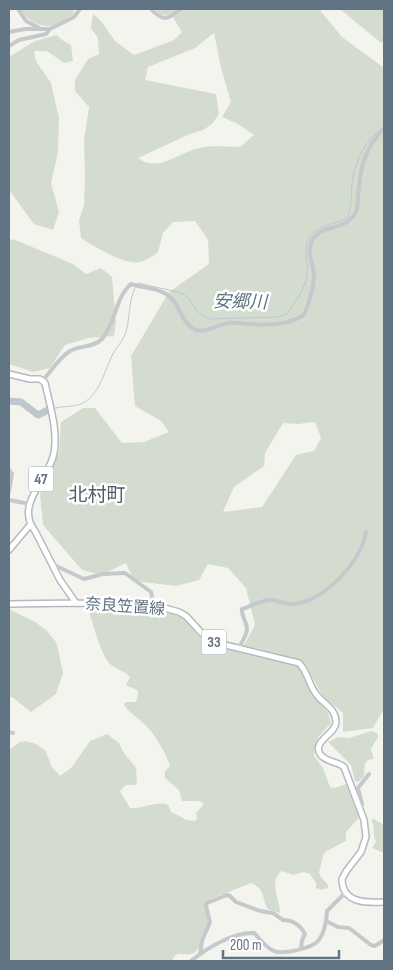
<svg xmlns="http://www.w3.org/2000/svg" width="393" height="970" font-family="'Sofia Sans Condensed','Noto Sans JP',sans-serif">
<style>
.green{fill:#d4dcd0;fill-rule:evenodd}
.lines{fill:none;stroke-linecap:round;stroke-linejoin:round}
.stream{stroke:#bcc8cd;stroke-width:1}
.river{stroke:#bcc8cd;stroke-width:7}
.major-casing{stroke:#b6babe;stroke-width:8}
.minor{stroke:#c6c9cc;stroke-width:4}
.major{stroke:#fff;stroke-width:5}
.labels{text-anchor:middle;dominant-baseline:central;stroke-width:5;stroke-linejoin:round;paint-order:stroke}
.shield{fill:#fff;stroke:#909ea8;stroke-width:1}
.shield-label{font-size:15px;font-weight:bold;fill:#607483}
.street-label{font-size:16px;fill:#607483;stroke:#fff}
.water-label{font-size:18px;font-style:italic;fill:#5b7781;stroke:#fff}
.quarter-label{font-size:19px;fill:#4f5d67;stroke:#fff}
</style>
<rect width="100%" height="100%" fill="#f4f4ef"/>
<!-- green -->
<path class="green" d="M20,9H73L74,13C56,32 34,30 20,9Z
M155,9H319L342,37L384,68V712H382L373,728L343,732V713L322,695L306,665L300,660L244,645L255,625L246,588L228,568L208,564L199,580L176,586L134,581L126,563L101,575L82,570L43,525L40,494L59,452L61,422L83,408H95L122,443L144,442L169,432L161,421L135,406L131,356L169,292L209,264L208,240L195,221L173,222L163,233L158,252C150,258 142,264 132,262C119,261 91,245 81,238L79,220L84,205L85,178L84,140L89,107L75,91V80L88,59L99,54L98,38L91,28L93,14L101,21L115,41L134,55L174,40L182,32L171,14C163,17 160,15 155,9ZM214,33L221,68L231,102L222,117L238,124L254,135L240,147C227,147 213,145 200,148C179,151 159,174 138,158L190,134L203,130L212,124L219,114L216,94L145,80L148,67L195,48ZM315,422L321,438L314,451L296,455L262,507L223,512L234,487L264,466L265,453L283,423L298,424Z
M340,9H384V43L380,42Z
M57,35L62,40L71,45L73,61L64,63L47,51H34L36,61L51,83L59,118L58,152L51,183L59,212L53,230L34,224L9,190V57L35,41Z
M13,239L73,264L86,274L101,268L112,277L116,322L114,336L89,338L65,345L50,368L33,372L9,364V241Z
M94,607L165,610L183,618L203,641L296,664C309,676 307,688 316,699C324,709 328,708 331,723L319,736L315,746L314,756L323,768L330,787L335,788L346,784L359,818L346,832V841L327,851L323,855L319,873L322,878L328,885V888L322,890L316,888V883L310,874L304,872L293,875L282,871C268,880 280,900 280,913L268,909C261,897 266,890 251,883L211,899L205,904C206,910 209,918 208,923C207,930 199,953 192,954C183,956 176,950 172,961H9V750L20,742L25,741L34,743L45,750L52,767L60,776L72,767L90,741L107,734L119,743L124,753L136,768L137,783L135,785H126L120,791L130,808C139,810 160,800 168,805C169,806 171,811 171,812L187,820L195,821L197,818L196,813L204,804L199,801H182L179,790L165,778V771L170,766C167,755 155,735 147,727C139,718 132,716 124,705L125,702H136C141,687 137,691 126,685L130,677C124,670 116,670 110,664C101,655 94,627 90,615V612Z
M9,609L35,622L46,630L56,642L58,649L63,673L56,694L31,712L12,697L9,698Z
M371,731L377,733L378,737L371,749L374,759L368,760L365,763L364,776L358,782L355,781L351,765L328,742L338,737L349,738Z
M374,819L384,825V853L372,848L376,842C372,834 376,828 371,820Z"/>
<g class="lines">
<!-- stream -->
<path class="stream" d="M55,408C65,406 77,407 85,402C102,391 105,367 114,352C119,344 125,338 127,328C130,314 129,295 138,283L182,293L189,299L197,311L208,319L278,317L287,314C294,304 305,289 307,276C309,261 300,243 314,232C323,225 337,223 347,218C352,207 351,196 352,184C354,163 366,138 384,127"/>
<!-- river -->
<path class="river" d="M9,401L21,402L38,415L48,410"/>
<defs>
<path id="major" d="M9,374L30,379H40L45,383C50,406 58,430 54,453C50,478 14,504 35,531L60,580L76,603
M9,550L30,525
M9,604L76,603L154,605L179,612L186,616L209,641L299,663C308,672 308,683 316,694C322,703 336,708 336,722C336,734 312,741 320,754C325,762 337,761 344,767L364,820L366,837L361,852L347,870L342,879C342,903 366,903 384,902"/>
</defs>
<!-- major casing -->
<use href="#major" class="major-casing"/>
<!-- minor -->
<path class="minor" d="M18,9L26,21L39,28
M151,9C163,22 168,20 180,9
M9,32L25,29H50
M9,46L19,40L46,34L50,29L74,17L80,9
M43,380C51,371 59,358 70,351C80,345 93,348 102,339C116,323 115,298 131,284C143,288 160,288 170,297C181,306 181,324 196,330C206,333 219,324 229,323C237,322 245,324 252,324C269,326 290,324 304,315C309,303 313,290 314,277C314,264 305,252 313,239C321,224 347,232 357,210C359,181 360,150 384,129
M9,470L12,474L9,492
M9,500L30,504
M52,564L84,579L103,574L125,573L151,592L154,605
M239,648C241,643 247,635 247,629C247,621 241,617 242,609C252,606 263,599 272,600C280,601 287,605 295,604C325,600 362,561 366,532
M9,732L13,733
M360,809L362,804L358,788L369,774
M326,921L338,927L349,928L371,945L375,946L384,940
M200,954L202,941L210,922L206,906L207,903L227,895L230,896L236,902L260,911L273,913L283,920C292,919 301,926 305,934L302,940L301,948
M191,961C207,948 233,932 254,933C260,939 266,948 274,951C282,955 312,948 318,941C324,934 327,920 327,911L345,893"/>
<!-- major -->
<use href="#major" class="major"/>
</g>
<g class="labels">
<!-- shield labels -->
<g class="shield">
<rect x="28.5" y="466.5" width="25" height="25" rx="4"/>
<rect x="201.5" y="629.5" width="25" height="25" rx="4"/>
</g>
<g class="shield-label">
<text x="41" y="479">47</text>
<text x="214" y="642">33</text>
</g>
<!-- street labels -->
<g class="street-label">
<text transform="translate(125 607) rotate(4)">奈良笠置線</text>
</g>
<!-- water labels -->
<g class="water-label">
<text transform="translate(240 302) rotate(1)">安郷川</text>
</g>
<!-- quarter labels -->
<g class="quarter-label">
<text x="97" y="495">北村町</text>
</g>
</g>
<!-- border -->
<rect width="393" height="970" fill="none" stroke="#607483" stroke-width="20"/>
<!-- scale -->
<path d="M223 950v8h116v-8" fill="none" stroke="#607483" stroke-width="2.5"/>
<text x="230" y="950" font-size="15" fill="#607483" stroke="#ffffff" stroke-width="4" paint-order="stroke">200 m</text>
</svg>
